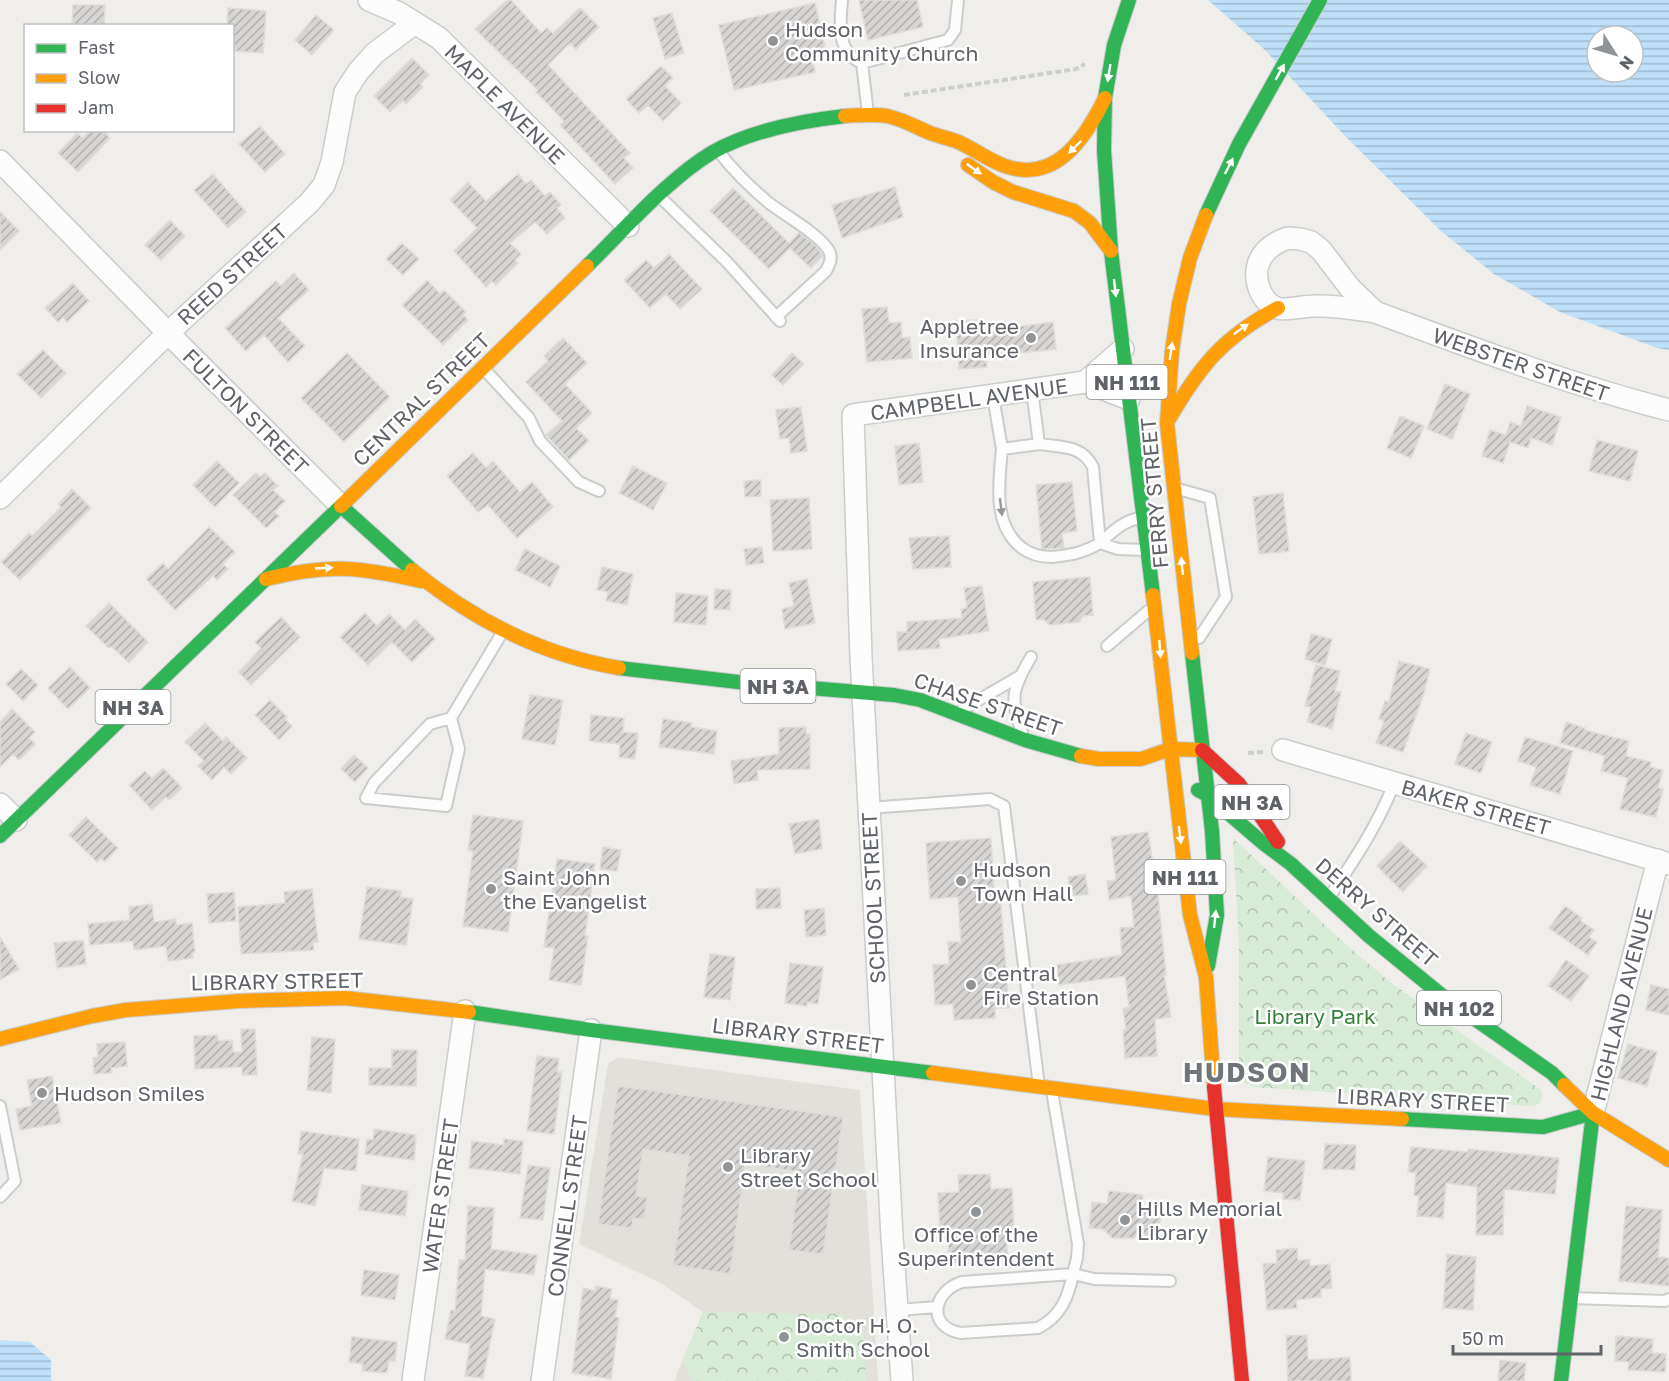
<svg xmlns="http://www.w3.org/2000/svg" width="1669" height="1381" font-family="'Golos Text',sans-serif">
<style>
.education{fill:#e2e0da}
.forest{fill:url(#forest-crowns)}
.water{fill:url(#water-rules);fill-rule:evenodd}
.building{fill:url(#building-hatch);stroke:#deddd9;stroke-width:1.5}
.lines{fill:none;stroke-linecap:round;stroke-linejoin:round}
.lane-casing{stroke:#cbcccc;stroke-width:14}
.street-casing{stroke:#cbcccc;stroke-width:24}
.fast-casing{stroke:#cacacb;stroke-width:16}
.slow-casing{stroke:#cacacb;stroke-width:16}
.jam-casing{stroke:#cacacb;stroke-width:16}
.path{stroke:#cacfcc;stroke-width:4;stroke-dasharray:6 3;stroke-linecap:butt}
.lane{stroke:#fdfcfc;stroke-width:10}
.street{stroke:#fdfcfc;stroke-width:21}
.fast{stroke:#30b455;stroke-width:14}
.slow{stroke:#ff9f0a;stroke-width:14}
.jam{stroke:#e5322d;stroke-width:14}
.oneway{fill:#fff}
.oneway2{fill:#96999c}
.poi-dot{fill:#919496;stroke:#fff;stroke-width:2}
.labels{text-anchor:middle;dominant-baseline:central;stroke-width:5;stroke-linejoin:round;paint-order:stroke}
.shield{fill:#fff;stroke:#8f9295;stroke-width:1.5}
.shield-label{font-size:20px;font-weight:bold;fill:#5f6368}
.poi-label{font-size:21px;fill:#5f6368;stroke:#fff;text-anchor:start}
.street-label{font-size:21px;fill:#5f6368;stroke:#fff}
.park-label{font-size:21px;fill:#348238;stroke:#fff}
.district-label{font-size:27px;font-weight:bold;letter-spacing:1.5px;fill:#70757a;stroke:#fff}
</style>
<defs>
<pattern id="forest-crowns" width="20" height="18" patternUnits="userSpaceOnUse" patternTransform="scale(1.5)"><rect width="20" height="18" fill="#d8ebd6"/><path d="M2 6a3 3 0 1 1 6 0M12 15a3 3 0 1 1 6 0" fill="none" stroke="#b2c2b1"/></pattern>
<pattern id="water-rules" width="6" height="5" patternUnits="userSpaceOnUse" patternTransform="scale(1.5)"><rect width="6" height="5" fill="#bfe0f9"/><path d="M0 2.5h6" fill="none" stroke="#9eb9cd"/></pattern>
<pattern id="building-hatch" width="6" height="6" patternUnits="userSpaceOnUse" patternTransform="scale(1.5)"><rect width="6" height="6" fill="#d6d5d3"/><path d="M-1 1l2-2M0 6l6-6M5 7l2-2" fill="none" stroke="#b1b0af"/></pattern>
</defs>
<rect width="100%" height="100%" fill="#efeeea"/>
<!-- education -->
<path class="education" d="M618,1057L860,1090L878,1381H674L703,1312L662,1284L579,1244L608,1064Z"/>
<!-- forest -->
<path class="forest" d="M1233,838L1341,940L1390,982L1541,1090C1544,1097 1542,1101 1537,1105L1528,1106L1254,1087L1243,1082L1239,1070V945Z
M703,1312L841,1314L864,1332L866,1381H692L683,1360Z"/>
<!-- water -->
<path class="water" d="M1208,0H1669V350L1657,348L1560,312L1494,274L1441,231L1345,136L1264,49ZM1597,36H1633V72H1597Z
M0,1340L30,1342L51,1360V1381H0Z"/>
<!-- building -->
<path class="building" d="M507,0H511L541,33L547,28L553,33L580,8L599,27L576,49L570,43L548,65L630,153L624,158L633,168L615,184L560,125L564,121L536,92L538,90L475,29Z
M859,0H917L923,27L868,40Z
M815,3L827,57L812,60L815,72L734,90L719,25Z
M73,5H105L104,26H72Z
M228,8L266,11L263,53L232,51V26H227Z
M672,13L684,53L665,59L653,18Z
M316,15L334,30L312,55L295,40Z
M412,58L429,75L420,84L423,87L406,104L403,100L390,112L374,96Z
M661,66L673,78L665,86L681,103L663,121L648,105L639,113L626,99Z
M260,126L285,154L265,172L239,144Z
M90,130H103L110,138L78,172L58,153L77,133L83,138Z
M213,174L246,212L228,228L194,190Z
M518,174L526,184L531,180L545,196L550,192L561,205L557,208L565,218L547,234L535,222L510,243L521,254L515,260L518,263L496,285L492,281L486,287L454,251L477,228L450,200L468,182L486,201Z
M895,187L903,217L842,238L832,205Z
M733,188L789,243L799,233L815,245L823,256L811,268L790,248L769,269L710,211Z
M0,212L19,231L0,250Z
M170,220L185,236L161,260L145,245Z
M402,243L419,259L403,275L386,259Z
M669,254L702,289L680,309L666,294L650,308L624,280L646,260L654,268Z
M294,273L309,290L278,318L305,346L288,362L264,335L246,351L225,328L276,281L281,286Z
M427,280L440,294L444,290L466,312L463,315L468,320L443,345L402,305Z
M73,283L89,301L67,322L63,317L58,322L45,308Z
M887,307L889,323L901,322L902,338L910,337L912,358L867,362L862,309Z
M977,320L978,332L1053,322L1056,349L986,357L987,367L959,369L956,321Z
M563,338L587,363L565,384L592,413L576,428L589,441L569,460L546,435L562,421L526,382L548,361L544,356Z
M43,350L66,373L41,398L17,374Z
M347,353L390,397L344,442L301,398Z
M792,353L804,364L783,385L772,375Z
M1445,384L1470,394L1452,439L1427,429Z
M1527,406L1561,417L1552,445L1531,438L1528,448L1510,442L1503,463L1482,456L1490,430L1506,435L1510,422L1521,426Z
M801,407L807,451L791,453L789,438L780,439L776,410Z
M1400,416L1424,426L1411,458L1387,448Z
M1597,440L1638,451L1630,481L1589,471Z
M919,443L923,482L899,485L895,446Z
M473,453L486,468L493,461L520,492L532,482L553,507L517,538L488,505L478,512L447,476Z
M217,461L239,483L215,507L193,485Z
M633,466L667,483L653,510L619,493Z
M256,473L260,477L265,473L278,486L273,490L285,501L274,512L279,516L266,528L233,495Z
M761,480V496L745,497L744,481Z
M1072,482L1077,531L1062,533L1064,548L1042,549L1036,485Z
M72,489L91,508L20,580L1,562L29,533L32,536L61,507L58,504Z
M1283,493L1289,551L1259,554L1253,497Z
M809,498L812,549L773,551L770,500Z
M209,527L235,552L223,564L228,569L217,580L213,576L175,610L146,579L163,563L168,569Z
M949,536L951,567L913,569L909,538Z
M762,547L764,563L746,565L744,549Z
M525,549L560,566L550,587L515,570Z
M602,567L633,574L627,605L606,601L608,592L597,590Z
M1090,577L1093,615L1083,616L1079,622L1050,625L1043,619L1036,620L1033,582Z
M807,579L815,623L785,629L782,609L794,606L789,583Z
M982,586L989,631L939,639L940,648L898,651L897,632H907V622L962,618L961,609L967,608L964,588Z
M715,589L731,590L730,610L714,609Z
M676,593L708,596L706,625L674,622Z
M109,603L148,642L129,663L111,646L109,648L86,626Z
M365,613L377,626L389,614L405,630L415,619L435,639L412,662L392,642L368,665L340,637Z
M281,617L300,637L251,685L239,672L261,648L255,642Z
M1311,634L1332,639L1325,665L1305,659Z
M1399,661L1430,669L1424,693L1403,752L1376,743L1384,721L1379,719L1385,701L1389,702Z
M1316,665L1340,671L1335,691L1341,692L1332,729L1307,722L1311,707L1305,706Z
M70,667L90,688L68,709L48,688Z
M21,669L38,685L23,701L6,684Z
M530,695L563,700L555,745L522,739Z
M270,700L287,717L285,719L292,726L279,740L255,715Z
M12,709L35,732L29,738L35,744L19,760L13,754L0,767V722Z
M591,715L624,718L623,732L638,733L635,759L619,757L620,744L589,741Z
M663,719L692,723L691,727L717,731L714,754L659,747Z
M1566,722L1585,728L1584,730L1629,741L1626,756L1651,762L1650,767L1663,770L1658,788L1663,789L1656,817L1620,809L1628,778L1601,771L1605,756L1560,743Z
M205,723L223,741L226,737L247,758L231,774L224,767L212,780L198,766L204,761L185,742Z
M806,727V734H810V769L757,770L758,780L734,784L731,761L779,754V728Z
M1466,733L1492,742L1481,773L1455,764Z
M1525,737L1573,751L1560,794L1530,785L1536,767L1518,761Z
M354,755L368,768L355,782L341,769Z
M163,768L182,788L169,800L166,797L152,810L129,785L145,771L152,778Z
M473,815L523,821L508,932L463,926L473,851L468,850Z
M86,817L118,848L105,862L101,858L97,862L69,835Z
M819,819L822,849L795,854L789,824Z
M1148,832L1158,896L1166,975H1164L1171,1017L1155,1019L1157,1056L1125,1058L1123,1030L1126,1029L1123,1009L1129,1007L1125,976L1059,985L1057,965L1122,955L1120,928L1134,927L1131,896L1109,900L1107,881L1116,880L1111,837Z
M991,838L994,892H1000L1009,1008H995V1018L954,1020L953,1004L935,1005L933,965L949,964L948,942H961L958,897L930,899L926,843Z
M1400,841L1427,866L1403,892L1377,866Z
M603,847L621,850L617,871L600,869Z
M557,859L595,864L585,936H588L581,985L549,980L554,948L544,947Z
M1085,874L1088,894L1071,896L1068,877Z
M367,887L401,891L400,897L413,899L406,945L359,939Z
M780,888L781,908L756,909V889Z
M312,889L318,942H313L314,950L241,954L238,907L285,903L284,892Z
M234,892L236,921L209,923L207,894Z
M152,904L154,922L176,919V925L192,923L195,952L192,953L193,958L168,961L166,946L134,950L133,941L90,945L88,924L130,920L129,907Z
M1565,906L1582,918L1581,921L1594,930L1589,937L1597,942L1588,955L1549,928Z
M824,908L826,935L806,937L804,910Z
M0,937L19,969L0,980Z
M83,940L86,964L57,968L54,943Z
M710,954L735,957L730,1000L704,997Z
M1566,960L1589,976L1571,1001L1548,986Z
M790,963L823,967L818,1004L807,1002V1006L785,1003Z
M1651,985L1669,989V1015L1646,1010Z
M241,1029H255L257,1075H242V1067L195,1069L194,1036L217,1035L218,1041L232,1040L233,1052H242Z
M312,1037L335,1039L331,1093L307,1090Z
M125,1042L127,1066L111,1068L112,1073L94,1074L93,1058L98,1057L97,1044Z
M1628,1044L1657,1052L1647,1086L1618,1078Z
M392,1050H417L416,1086L369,1085V1068H392Z
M537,1056L559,1059L557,1072H562L554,1134L527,1131Z
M52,1076L61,1123L20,1130L16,1109L32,1106L27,1080Z
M618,1086L843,1117L823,1254L789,1250L800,1172L745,1164L730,1274L673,1265L689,1156L643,1149L636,1196L647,1197L644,1219L633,1218L632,1228L598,1224Z
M374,1129L416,1135L414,1160L365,1154L367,1139L373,1140Z
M301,1131L359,1139L356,1171L324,1168L315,1206L292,1201L303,1154H298Z
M504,1139L523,1141L520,1174L469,1168L472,1141L504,1145Z
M1325,1144L1356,1145L1355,1170L1323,1169Z
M1411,1147L1468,1152V1149L1559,1158L1555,1194L1504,1189L1503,1235H1476L1477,1187L1446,1183L1443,1218L1417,1216L1419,1196L1414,1195L1416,1173L1408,1172Z
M1268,1157L1305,1161L1300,1200L1283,1199V1193L1264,1191Z
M528,1165L550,1168L543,1220L520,1218Z
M990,1174L991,1189L1012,1188L1014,1235H1006L1008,1261L949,1264L948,1239H943V1231L940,1232L938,1193L959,1192L958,1175Z
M362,1185L408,1191L405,1216L359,1210Z
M1109,1191L1143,1195L1141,1210L1161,1212L1158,1237L1137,1234L1134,1238H1112L1103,1229L1089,1228L1092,1202L1107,1204Z
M468,1206L494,1208L491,1249L537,1255L534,1275L485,1269L481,1316L495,1319L483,1378L465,1376L470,1344L445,1339L451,1310L455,1311L459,1260H465Z
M1626,1206L1662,1210L1658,1257L1669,1258V1286L1619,1281Z
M1297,1248L1298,1261L1310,1259V1266L1330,1264L1332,1288L1321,1289V1297L1296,1300L1297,1308L1267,1310L1263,1264L1277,1263L1276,1250Z
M1447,1254L1476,1257L1473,1310L1443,1308Z
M364,1270L399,1275L395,1300L361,1295Z
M596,1286L612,1289L610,1299L618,1300L615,1317L619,1318L611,1379L572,1373L583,1288L595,1291Z
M1307,1335L1308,1360L1350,1357L1351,1381H1288L1286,1336Z
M1616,1336L1653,1339L1652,1353L1666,1354L1665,1372L1628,1370L1629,1362L1615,1361Z
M352,1337L397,1342L395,1361H389L387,1373L362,1371L363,1364L349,1362Z
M1500,1360L1526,1363L1524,1381H1498Z"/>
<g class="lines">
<defs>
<path id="lane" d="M842,0C840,24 836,52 862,63L868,114
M862,63L948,40L955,30L958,0
M719,152C733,170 751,188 769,203C783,214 824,237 830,253C832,260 829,265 826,271L776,317
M660,197L727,262L780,321
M485,370L529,418L540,441L579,482L599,491
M1032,390L1039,444C1061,447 1082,445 1093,467L1100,543C1112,532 1125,519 1142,518
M993,396L1002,449L1039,444
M1002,449C999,482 992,525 1022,548C1031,555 1040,557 1052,557C1071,555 1083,553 1100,543L1118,549L1146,550
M1178,489L1210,498L1226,597L1199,638
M1107,646L1148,611
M963,709L1020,676
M451,718L459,749L446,806L366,798L374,783L430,724L451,718L502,633
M1022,732C1009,699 1013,687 1031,657
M869,808L990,799L1004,806L1039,1086
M1330,896C1355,859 1377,826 1394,784
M1052,1091L1078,1244L1077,1258L1073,1274L1094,1279L1170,1281
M0,1106L15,1181L0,1197
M1073,1274C1068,1298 1061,1316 1038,1328L961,1333C926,1327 933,1291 962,1282Z
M1571,1298L1665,1301L1669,1299
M898,1310L937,1307"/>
<path id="street" d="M369,0L399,13L439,38L628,226
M0,161L168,333L341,506
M1288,238L1300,239L1311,242L1321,250L1350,288L1375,312C1354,309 1335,305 1314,306C1303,306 1287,311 1277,308C1262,303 1255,283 1257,269C1260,252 1273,243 1288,238Z
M1375,312C1472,348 1569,384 1669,410
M1085,382L1123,349
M0,498L168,333L309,203L324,185L332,162L345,92L358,72L375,53L415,23
M1283,750L1669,864
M0,804L16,820
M1593,1113L1658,860
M413,1381L465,1011
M542,1381L591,1030
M902,1381L892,1237L861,657L853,415L1085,382L1129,399"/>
<path id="fast" d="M1129,0L1114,45L1105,98L1104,150L1111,251L1153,595
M1206,215L1239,144L1320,0
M587,266C624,230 669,178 713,152C752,130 800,121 845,116
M1192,653L1212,831L1217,915L1208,966
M619,668L738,682L894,695L920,700L1025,740L1081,756
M1198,790L1207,795L1263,843L1291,864L1369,936L1445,998L1552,1073L1564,1085
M0,836L341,506L412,570
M469,1012L591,1030L933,1073
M1402,1119L1543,1127L1593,1113L1561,1381"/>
<path id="slow" d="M845,116C859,115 873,114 887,116C902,119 916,127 930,133C938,136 947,138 956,141C973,148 988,160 1005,166C1056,184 1086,137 1105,98
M968,165L993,182L1013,192L1074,211L1090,223L1111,251
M1169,419C1200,366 1223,337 1278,308
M341,506L587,266
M412,570C472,619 542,655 619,668
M266,579C329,563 359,567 421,581
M1153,595L1190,915L1206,977L1214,1087
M1192,653L1167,423L1172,351L1179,304L1190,258L1206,215
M1081,756L1099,759H1141L1170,749L1202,750
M0,1039L92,1016L126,1010L239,1001L345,998L469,1012
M933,1073L1215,1109L1402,1119
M1564,1085L1593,1113L1669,1160"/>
<path id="jam" d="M1202,750L1239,784L1278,842
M1214,1087L1242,1381"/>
</defs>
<!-- lane casing -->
<use href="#lane" class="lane-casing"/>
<!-- street casing -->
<use href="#street" class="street-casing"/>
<!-- fast casing -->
<use href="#fast" class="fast-casing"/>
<!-- slow casing -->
<use href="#slow" class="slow-casing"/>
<!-- jam casing -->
<use href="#jam" class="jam-casing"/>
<!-- path -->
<path class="path" d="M904,95L1076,69L1085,64
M1248,753L1265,752"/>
<!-- lane -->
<use href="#lane" class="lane"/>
<!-- street -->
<use href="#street" class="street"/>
<!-- fast -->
<use href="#fast" class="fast"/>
<!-- slow -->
<use href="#slow" class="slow"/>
<!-- jam -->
<use href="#jam" class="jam"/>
</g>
<!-- one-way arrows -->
<defs><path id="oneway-solid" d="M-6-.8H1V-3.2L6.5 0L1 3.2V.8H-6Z" transform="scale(1.5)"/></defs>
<g class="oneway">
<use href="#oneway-solid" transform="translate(1280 72) rotate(-61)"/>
<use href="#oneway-solid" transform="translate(1109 73) rotate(99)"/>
<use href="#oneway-solid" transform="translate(1075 147) rotate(136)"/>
<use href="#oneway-solid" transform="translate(1229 166) rotate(-63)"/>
<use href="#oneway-solid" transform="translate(974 169) rotate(35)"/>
<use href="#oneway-solid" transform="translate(1115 288) rotate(83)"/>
<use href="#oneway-solid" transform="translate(1241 329) rotate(-35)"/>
<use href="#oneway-solid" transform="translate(1171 351) rotate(-81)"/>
<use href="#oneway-solid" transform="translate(1182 566) rotate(-96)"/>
<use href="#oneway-solid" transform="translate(324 568) rotate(-3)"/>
<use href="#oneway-solid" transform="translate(1160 649) rotate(85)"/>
<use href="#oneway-solid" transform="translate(1180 835) rotate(83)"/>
<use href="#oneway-solid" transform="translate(1215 919) rotate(-84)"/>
</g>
<use class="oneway2" href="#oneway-solid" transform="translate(1001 507) rotate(83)"/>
<!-- markers -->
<g class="poi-dot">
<circle cx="773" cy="41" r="6"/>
<circle cx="1031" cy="338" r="6"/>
<circle cx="961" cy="881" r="6"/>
<circle cx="491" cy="889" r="6"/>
<circle cx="971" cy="985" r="6"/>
<circle cx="42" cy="1093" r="6"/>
<circle cx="728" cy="1167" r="6"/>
<circle cx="976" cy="1212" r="6"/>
<circle cx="1125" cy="1220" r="6"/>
<circle cx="784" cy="1337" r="6"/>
</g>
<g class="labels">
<!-- shield labels -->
<g class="shield">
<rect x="1086.5" y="365" width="81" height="34" rx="4.5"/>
<rect x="740.5" y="669" width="75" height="34" rx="4.5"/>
<rect x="95.5" y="690" width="75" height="34" rx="4.5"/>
<rect x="1214.5" y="785" width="75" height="34" rx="4.5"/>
<rect x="1144.5" y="860" width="81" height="34" rx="4.5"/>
<rect x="1417" y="991" width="84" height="34" rx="4.5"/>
</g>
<g class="shield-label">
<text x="1127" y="382">NH 111</text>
<text x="778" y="686">NH 3A</text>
<text x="133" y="707">NH 3A</text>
<text x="1252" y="802">NH 3A</text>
<text x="1185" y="877">NH 111</text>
<text x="1459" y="1008">NH 102</text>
</g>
<!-- poi labels -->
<g class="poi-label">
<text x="785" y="29">Hudson<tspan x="785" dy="24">Community Church</tspan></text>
<text x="1019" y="326" text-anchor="end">Appletree<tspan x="1019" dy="24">Insurance</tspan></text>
<text x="973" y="869">Hudson<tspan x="973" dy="24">Town Hall</tspan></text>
<text x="503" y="877">Saint John<tspan x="503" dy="24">the Evangelist</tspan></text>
<text x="983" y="973">Central<tspan x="983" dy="24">Fire Station</tspan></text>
<text x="54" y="1093">Hudson Smiles</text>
<text x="740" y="1155">Library<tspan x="740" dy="24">Street School</tspan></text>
<text x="1137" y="1208">Hills Memorial<tspan x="1137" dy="24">Library</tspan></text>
<text x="976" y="1234" text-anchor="middle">Office of the<tspan x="976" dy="24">Superintendent</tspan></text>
<text x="796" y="1325">Doctor H. O.<tspan x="796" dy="24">Smith School</tspan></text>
</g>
<!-- street labels -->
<g class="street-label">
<text transform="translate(505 104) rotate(45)">MAPLE AVENUE</text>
<text transform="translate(232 274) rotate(-42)">REED STREET</text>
<text transform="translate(1521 364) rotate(19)">WEBSTER STREET</text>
<text transform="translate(421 399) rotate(-44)">CENTRAL STREET</text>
<text transform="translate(969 399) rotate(-8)">CAMPBELL AVENUE</text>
<text transform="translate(246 411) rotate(45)">FULTON STREET</text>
<text transform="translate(1154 493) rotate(-95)">FERRY STREET</text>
<text transform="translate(988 704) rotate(19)">CHASE STREET</text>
<text transform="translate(1476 807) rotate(16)">BAKER STREET</text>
<text transform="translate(873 898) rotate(-93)">SCHOOL STREET</text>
<text transform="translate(1377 912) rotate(41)">DERRY STREET</text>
<text transform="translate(277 981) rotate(-1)">LIBRARY STREET</text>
<text transform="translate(1621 1004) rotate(-76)">HIGHLAND AVENUE</text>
<text transform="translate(798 1035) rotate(7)">LIBRARY STREET</text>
<text transform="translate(1423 1100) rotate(3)">LIBRARY STREET</text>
<text transform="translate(440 1196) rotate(-82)">WATER STREET</text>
<text transform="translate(567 1206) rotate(-82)">CONNELL STREET</text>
</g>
<!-- park labels -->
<g class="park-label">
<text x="1315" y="1016">Library Park</text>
</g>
<!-- district labels -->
<g class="district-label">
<text x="1247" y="1072">HUDSON</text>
</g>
</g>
<!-- legend -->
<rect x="24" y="24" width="210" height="108" fill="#ffffff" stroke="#bfc1c3" stroke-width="1.5"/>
<rect x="36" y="44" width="30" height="9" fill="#30b455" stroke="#bfc1c3" stroke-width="1.5"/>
<text x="78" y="54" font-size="18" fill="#5f6368">Fast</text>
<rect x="36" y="74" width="30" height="9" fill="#ff9f0a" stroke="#bfc1c3" stroke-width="1.5"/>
<text x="78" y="84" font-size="18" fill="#5f6368">Slow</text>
<rect x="36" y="104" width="30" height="9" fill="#e5322d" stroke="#bfc1c3" stroke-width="1.5"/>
<text x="78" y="114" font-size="18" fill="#5f6368">Jam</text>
<!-- north arrow -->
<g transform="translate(1615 54) rotate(127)"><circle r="28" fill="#ffffff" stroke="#bfc1c3" stroke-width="1.5"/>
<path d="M0-4.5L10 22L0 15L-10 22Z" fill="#919496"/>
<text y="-9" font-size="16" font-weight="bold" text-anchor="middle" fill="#5f6368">N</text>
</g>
<!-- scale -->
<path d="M1453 1345v9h148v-9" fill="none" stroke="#5f6368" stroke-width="3"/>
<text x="1462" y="1345" font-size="18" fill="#5f6368" stroke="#ffffff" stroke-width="4.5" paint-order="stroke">50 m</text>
</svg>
